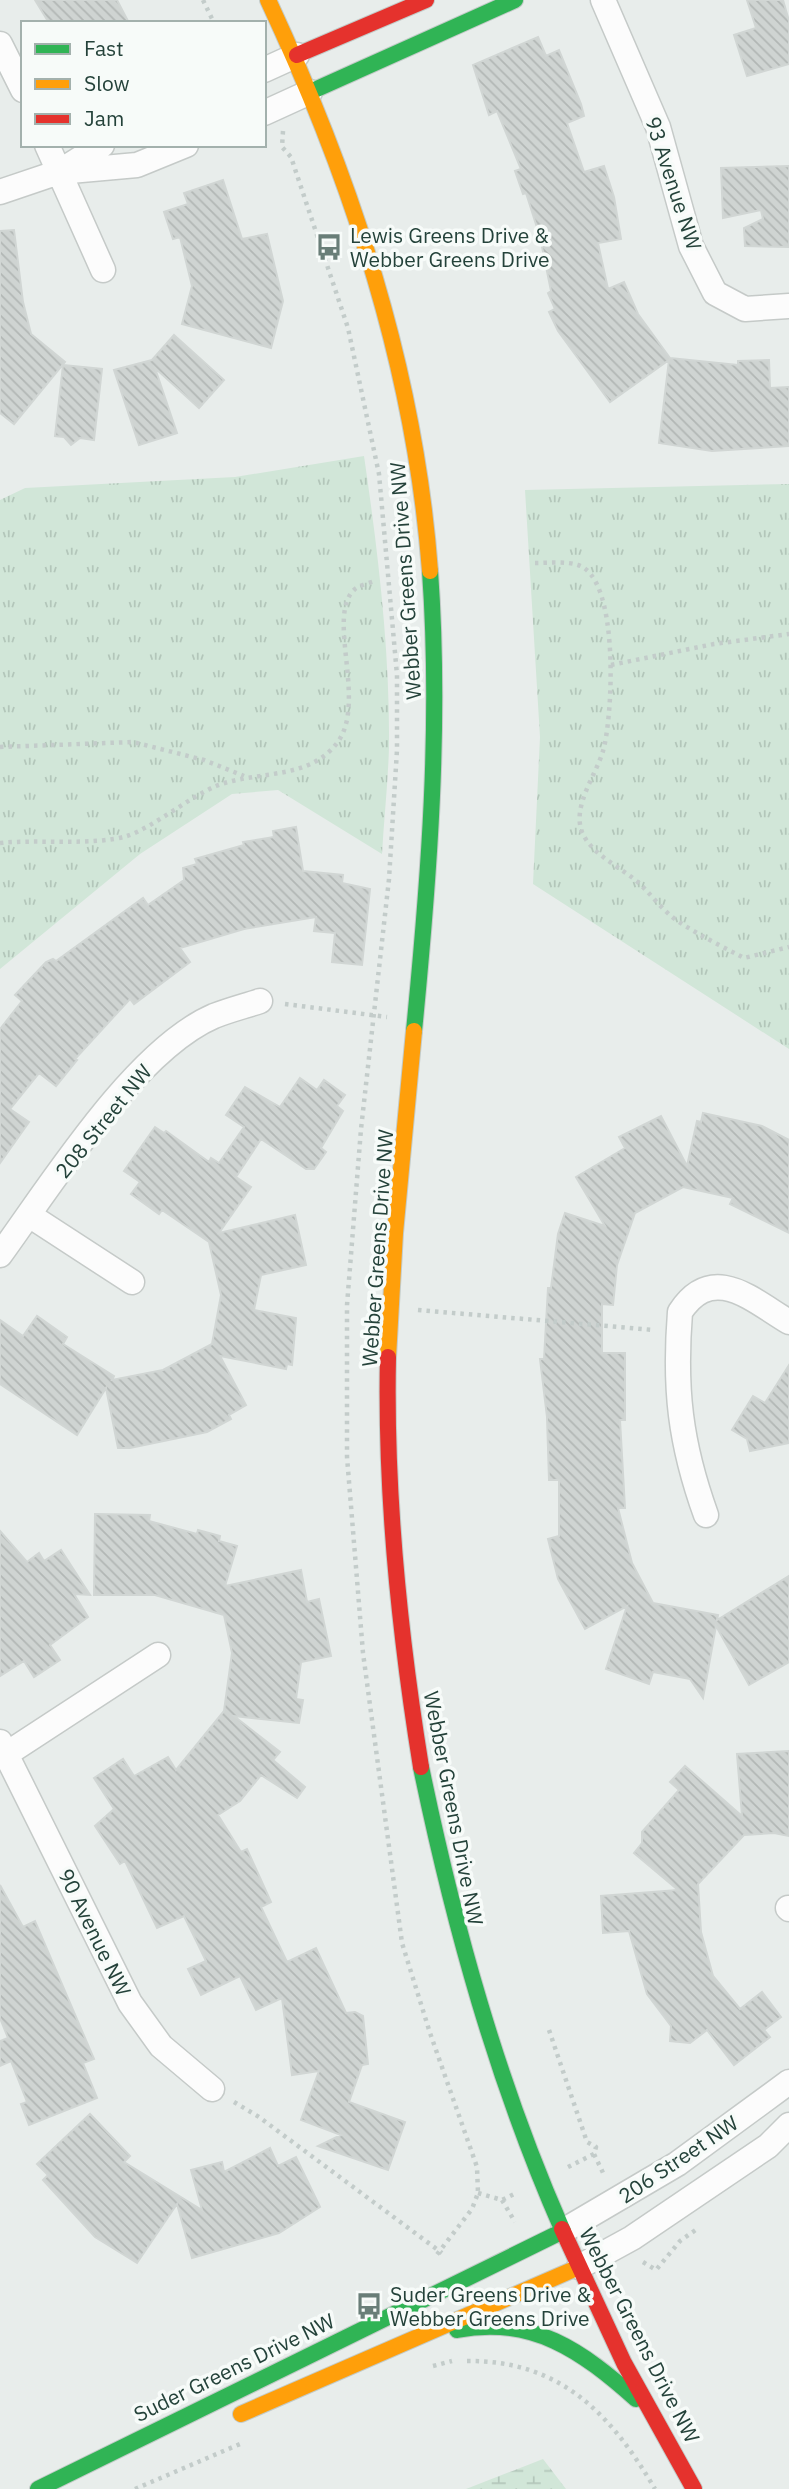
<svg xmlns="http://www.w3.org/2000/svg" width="789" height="2489" font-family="'IBM Plex Sans',sans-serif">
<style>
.grass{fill:url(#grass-tufts)}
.wetland{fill:url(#wetland-marsh)}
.building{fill:url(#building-back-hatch);stroke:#d1d6d4;stroke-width:2}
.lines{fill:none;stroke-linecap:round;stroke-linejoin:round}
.street-casing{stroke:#c5cac8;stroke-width:27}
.fast-casing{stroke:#c3cbc8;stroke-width:18}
.slow-casing{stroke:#c3cbc8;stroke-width:18}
.jam-casing{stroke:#c3cbc8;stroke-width:18}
.path{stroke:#c3ccca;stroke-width:4.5;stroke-dasharray:3.5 5;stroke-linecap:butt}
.street{stroke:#fcfcfc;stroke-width:24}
.fast{stroke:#30b455;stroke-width:16}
.slow{stroke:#ff9f0a;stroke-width:16}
.jam{stroke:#e5322d;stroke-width:16}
.labels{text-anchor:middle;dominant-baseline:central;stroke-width:7;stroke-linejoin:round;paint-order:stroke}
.street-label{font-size:21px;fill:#24423a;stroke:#f7fbf9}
.poi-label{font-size:21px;fill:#24423a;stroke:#f7fbf9;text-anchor:start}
</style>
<defs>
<pattern id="grass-tufts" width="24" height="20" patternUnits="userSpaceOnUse" patternTransform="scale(1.75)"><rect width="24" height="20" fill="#d1e6d8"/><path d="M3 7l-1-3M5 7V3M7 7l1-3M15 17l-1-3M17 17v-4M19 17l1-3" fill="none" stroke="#b3c6ba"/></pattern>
<pattern id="wetland-marsh" width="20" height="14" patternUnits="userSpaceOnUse" patternTransform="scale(1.75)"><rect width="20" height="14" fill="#d1e6d8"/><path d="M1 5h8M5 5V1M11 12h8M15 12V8" fill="none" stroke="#b3c6ba"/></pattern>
<pattern id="building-back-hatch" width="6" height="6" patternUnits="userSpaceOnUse" patternTransform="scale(1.75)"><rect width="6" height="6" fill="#cfd4d2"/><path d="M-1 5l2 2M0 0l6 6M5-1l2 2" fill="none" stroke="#b2b7b5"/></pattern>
</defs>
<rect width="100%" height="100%" fill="#e8edeb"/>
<!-- grass -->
<path class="grass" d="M364,456C378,552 390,650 389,747C388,783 384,819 382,854L278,790L232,794L140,854L0,969V500L25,488L235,477Z
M789,484V1049L533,884L540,737L525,490Z"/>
<!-- wetland -->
<path class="wetland" d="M543,2459L566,2489H466Z"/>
<!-- building -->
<path class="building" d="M35,0H117L129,23H49Z
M747,0H783L789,21V64L747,76L734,35L756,28Z
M538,37L546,56L559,50L581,104L584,116L567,123L584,172L604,166L614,197L621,239L598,243L608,289L624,282L638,314L670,358L738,365V361L769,360L770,388L789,387V446L712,451L659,443L669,360L610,402L558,331L549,312L555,309L548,293L551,291L540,237L526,193L523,194L515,171L521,169L497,111L489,115L473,65Z
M789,166V247L745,246L744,228L763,219L761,210L723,218L721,168Z
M223,180L242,239L267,234L283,301L271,348L182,324L192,286L180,237L173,239L164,212L188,204L184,193Z
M14,230L23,302L31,334L65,362L14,424L0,413V231Z
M174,335L224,380L199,408L155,368L177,433L139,445L114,370L152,360Z
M63,365L102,369L94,440L80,438L71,445L64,437L55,436Z
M296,827L303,871L343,875L342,883L370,889L362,965L332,962L335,933L314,931L316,917L244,929L180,948L190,962L134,1004L130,999L75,1059L77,1060L56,1086L39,1073L10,1109L29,1122L0,1163V1029L22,1001L15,995L46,962L53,959L56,961L143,898L148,905L184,880L183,868L197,864L195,859L244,845L243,842L274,837L273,831Z
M300,1078L317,1090L324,1080L345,1095L337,1106L343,1111L321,1148L326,1152L314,1169H306L261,1139L236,1177L251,1187L219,1233L295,1215L306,1265L261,1275L254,1310L296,1318L292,1365L287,1364L286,1369L220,1356L246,1405L229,1415L231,1419L207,1432L130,1448H118L106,1388L77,1435L0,1384V1320L23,1336L37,1316L67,1337L63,1344L114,1376L112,1380L163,1370L212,1344L221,1295L209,1242L162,1210L159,1214L131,1194L140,1182L124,1171L155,1127L164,1133L166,1131L209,1162L211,1158L219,1163L244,1127L226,1115L245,1087L280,1107Z
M703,1113L762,1126L789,1140V1233L730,1204L733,1198L683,1187L635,1213L617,1265L613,1305L602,1304V1353H625V1420H620L625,1508H618L632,1563L653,1603L718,1615L717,1620L789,1576V1662L749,1685L716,1626L703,1698L690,1679L653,1672L649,1684L606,1669L627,1606L585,1629L558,1579L548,1539L559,1536V1480H549L547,1417L540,1359H544L548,1288H551L558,1234L565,1213L605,1226L576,1177L625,1148L619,1137L661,1116L687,1166L697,1121L701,1122Z
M789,1365V1443L750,1451L747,1439L732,1430L753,1396L765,1403Z
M95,1514L150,1515L149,1521L197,1534L198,1530L220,1536L219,1541L237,1546L225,1586L301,1570L307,1602L319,1599L331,1656L301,1662L296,1699L303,1700L299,1723L234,1716L280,1752L273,1760L305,1787L297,1798L261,1775L240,1801L218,1815L241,1852L247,1849L271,1902L261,1907L287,1962L316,1948L346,2013L355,2012L363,2016L368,2064L362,2065L349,2102L405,2122L388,2170L318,2146L341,2135L301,2120L319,2071L292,2075L282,1998L256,2010L240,1976L201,1995L188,1969L206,1961L184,1916L157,1928L125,1861L120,1864L95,1826L114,1809L94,1778L123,1759L134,1776L168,1757L176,1770L224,1711L232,1653L224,1615L155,1595H94Z
M0,1531L27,1562L39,1553L44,1561L61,1550L90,1595L74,1594L88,1617L50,1645L60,1660L34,1677L24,1661L0,1676Z
M789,1751V1836L774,1833L744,1835L698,1884L701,1932L713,1976L740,2009L762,1992L781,2017L764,2030L770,2037L734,2065L707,2030L690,2043L670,2041L671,2026L647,1994L629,1931L603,1933L601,1896L678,1890L634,1853L642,1843V1832L679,1790L670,1782L685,1766L742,1816L737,1754Z
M0,1885L23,1927L35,1921L94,2059L83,2063L97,2098L29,2125L21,2104L27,2102L11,2061L0,2066V2041L8,2038L0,2018Z
M90,2114L130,2156L124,2162L202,2210L191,2170L222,2162L224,2172L270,2148L278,2166L296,2157L320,2207L279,2233L192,2258L177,2204L137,2263L95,2237L43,2180L48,2175L37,2164Z"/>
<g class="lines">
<defs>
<path id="street" d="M603,0L658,127L691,246L715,293L745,309L789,306
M0,44L23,90
M264,70L297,55
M264,113L310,92
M47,145L103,270
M59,172L137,165L186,145
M0,192L59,172L102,145
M29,1215L132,1282
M0,1255C51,1185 135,1050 214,1016C229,1010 245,1006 260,1001
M706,1515C680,1443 674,1388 680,1312C713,1262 752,1300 789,1322
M0,1742L130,2003L161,2046L212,2089
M8,1753L158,1655
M788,1908L789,1909
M563,2231L677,2164L789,2082
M579,2267L632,2238L768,2146L789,2125"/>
<path id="fast" d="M310,92L515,0
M414,1031C429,878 441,725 430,571
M421,1767C454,1926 497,2081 562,2229
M457,2330C532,2315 582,2351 636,2399
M38,2489L563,2231"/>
<path id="slow" d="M268,0C352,180 415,371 430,571
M388,1357L395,1233L414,1031
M241,2414L579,2267"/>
<path id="jam" d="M297,55L426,0
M388,1357C385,1495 399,1631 421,1767
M562,2229L624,2363L694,2489"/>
</defs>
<!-- street casing -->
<use href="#street" class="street-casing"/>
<!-- fast casing -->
<use href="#fast" class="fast-casing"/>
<!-- slow casing -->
<use href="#slow" class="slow-casing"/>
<!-- jam casing -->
<use href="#jam" class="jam-casing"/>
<!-- path -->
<path class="path" d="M203,0L214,23
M283,131L282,147L291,157L348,328L379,474L397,675V750L389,879L361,1129L347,1305V1457L363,1653L402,1943L430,2033L477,2167L478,2193L472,2209L435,2257
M535,563C548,563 566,561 578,565C620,578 613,717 603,751C596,775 572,806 582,832C592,856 622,867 641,885C653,897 664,912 679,922C699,935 723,947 744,958L789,947
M611,665L714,644L789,634
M0,747L133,742L204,760L244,776
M0,843C38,839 93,846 127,836C152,828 188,798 216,786C256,770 308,781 337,743C368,703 325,615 355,589C360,585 369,583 375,581
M285,1004L387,1017
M418,1310L654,1330
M549,2030L587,2142L596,2147L594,2154L605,2177
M234,2102L259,2117L442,2253
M568,2167L594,2154
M478,2193L502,2200L516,2193
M502,2200L515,2222
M643,2262L656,2270L680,2241L697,2229
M467,2361C560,2360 611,2414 655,2489
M433,2366L452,2361
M135,2489L240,2444"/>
<!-- street -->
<use href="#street" class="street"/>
<!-- fast -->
<use href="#fast" class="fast"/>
<!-- slow -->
<use href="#slow" class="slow"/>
<!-- jam -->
<use href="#jam" class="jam"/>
</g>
<!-- icons -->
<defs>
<symbol id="bus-bare" viewBox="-9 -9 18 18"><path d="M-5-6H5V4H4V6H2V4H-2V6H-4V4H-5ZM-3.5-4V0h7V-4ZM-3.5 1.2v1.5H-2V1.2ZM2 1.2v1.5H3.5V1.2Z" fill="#697e78" stroke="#f7fbf9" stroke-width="2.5" paint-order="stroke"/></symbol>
</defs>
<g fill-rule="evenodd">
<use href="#bus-bare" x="310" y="228" width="38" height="38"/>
<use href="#bus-bare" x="350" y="2287" width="38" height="38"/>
</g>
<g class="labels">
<!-- street labels -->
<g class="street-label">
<text transform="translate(674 183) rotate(72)">93 Avenue NW</text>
<text transform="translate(405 581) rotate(-94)">Webber Greens Drive NW</text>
<text transform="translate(103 1121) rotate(-51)">208 Street NW</text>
<text transform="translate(377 1248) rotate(-86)">Webber Greens Drive NW</text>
<text transform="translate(454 1808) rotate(79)">Webber Greens Drive NW</text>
<text transform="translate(95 1932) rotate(64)">90 Avenue NW</text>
<text transform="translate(678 2159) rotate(-34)">206 Street NW</text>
<text transform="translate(640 2335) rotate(63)">Webber Greens Drive NW</text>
<text transform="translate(234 2367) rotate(-26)">Suder Greens Drive NW</text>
</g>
<!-- poi labels -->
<g class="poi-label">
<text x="350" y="235">Lewis Greens Drive &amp;<tspan x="350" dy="24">Webber Greens Drive</tspan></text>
<text x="390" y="2294">Suder Greens Drive &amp;<tspan x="390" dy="24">Webber Greens Drive</tspan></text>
</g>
</g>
<!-- legend -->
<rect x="21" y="21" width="245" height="126" fill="#f7fbf9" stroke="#a3b1ad" stroke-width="2"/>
<rect x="35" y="44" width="35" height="10" fill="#30b455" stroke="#a3b1ad" stroke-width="2"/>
<text x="84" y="56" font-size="21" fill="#24423a">Fast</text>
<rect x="35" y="79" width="35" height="10" fill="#ff9f0a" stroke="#a3b1ad" stroke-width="2"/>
<text x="84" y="91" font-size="21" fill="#24423a">Slow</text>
<rect x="35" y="114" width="35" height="10" fill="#e5322d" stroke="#a3b1ad" stroke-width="2"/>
<text x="84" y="126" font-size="21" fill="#24423a">Jam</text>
</svg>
